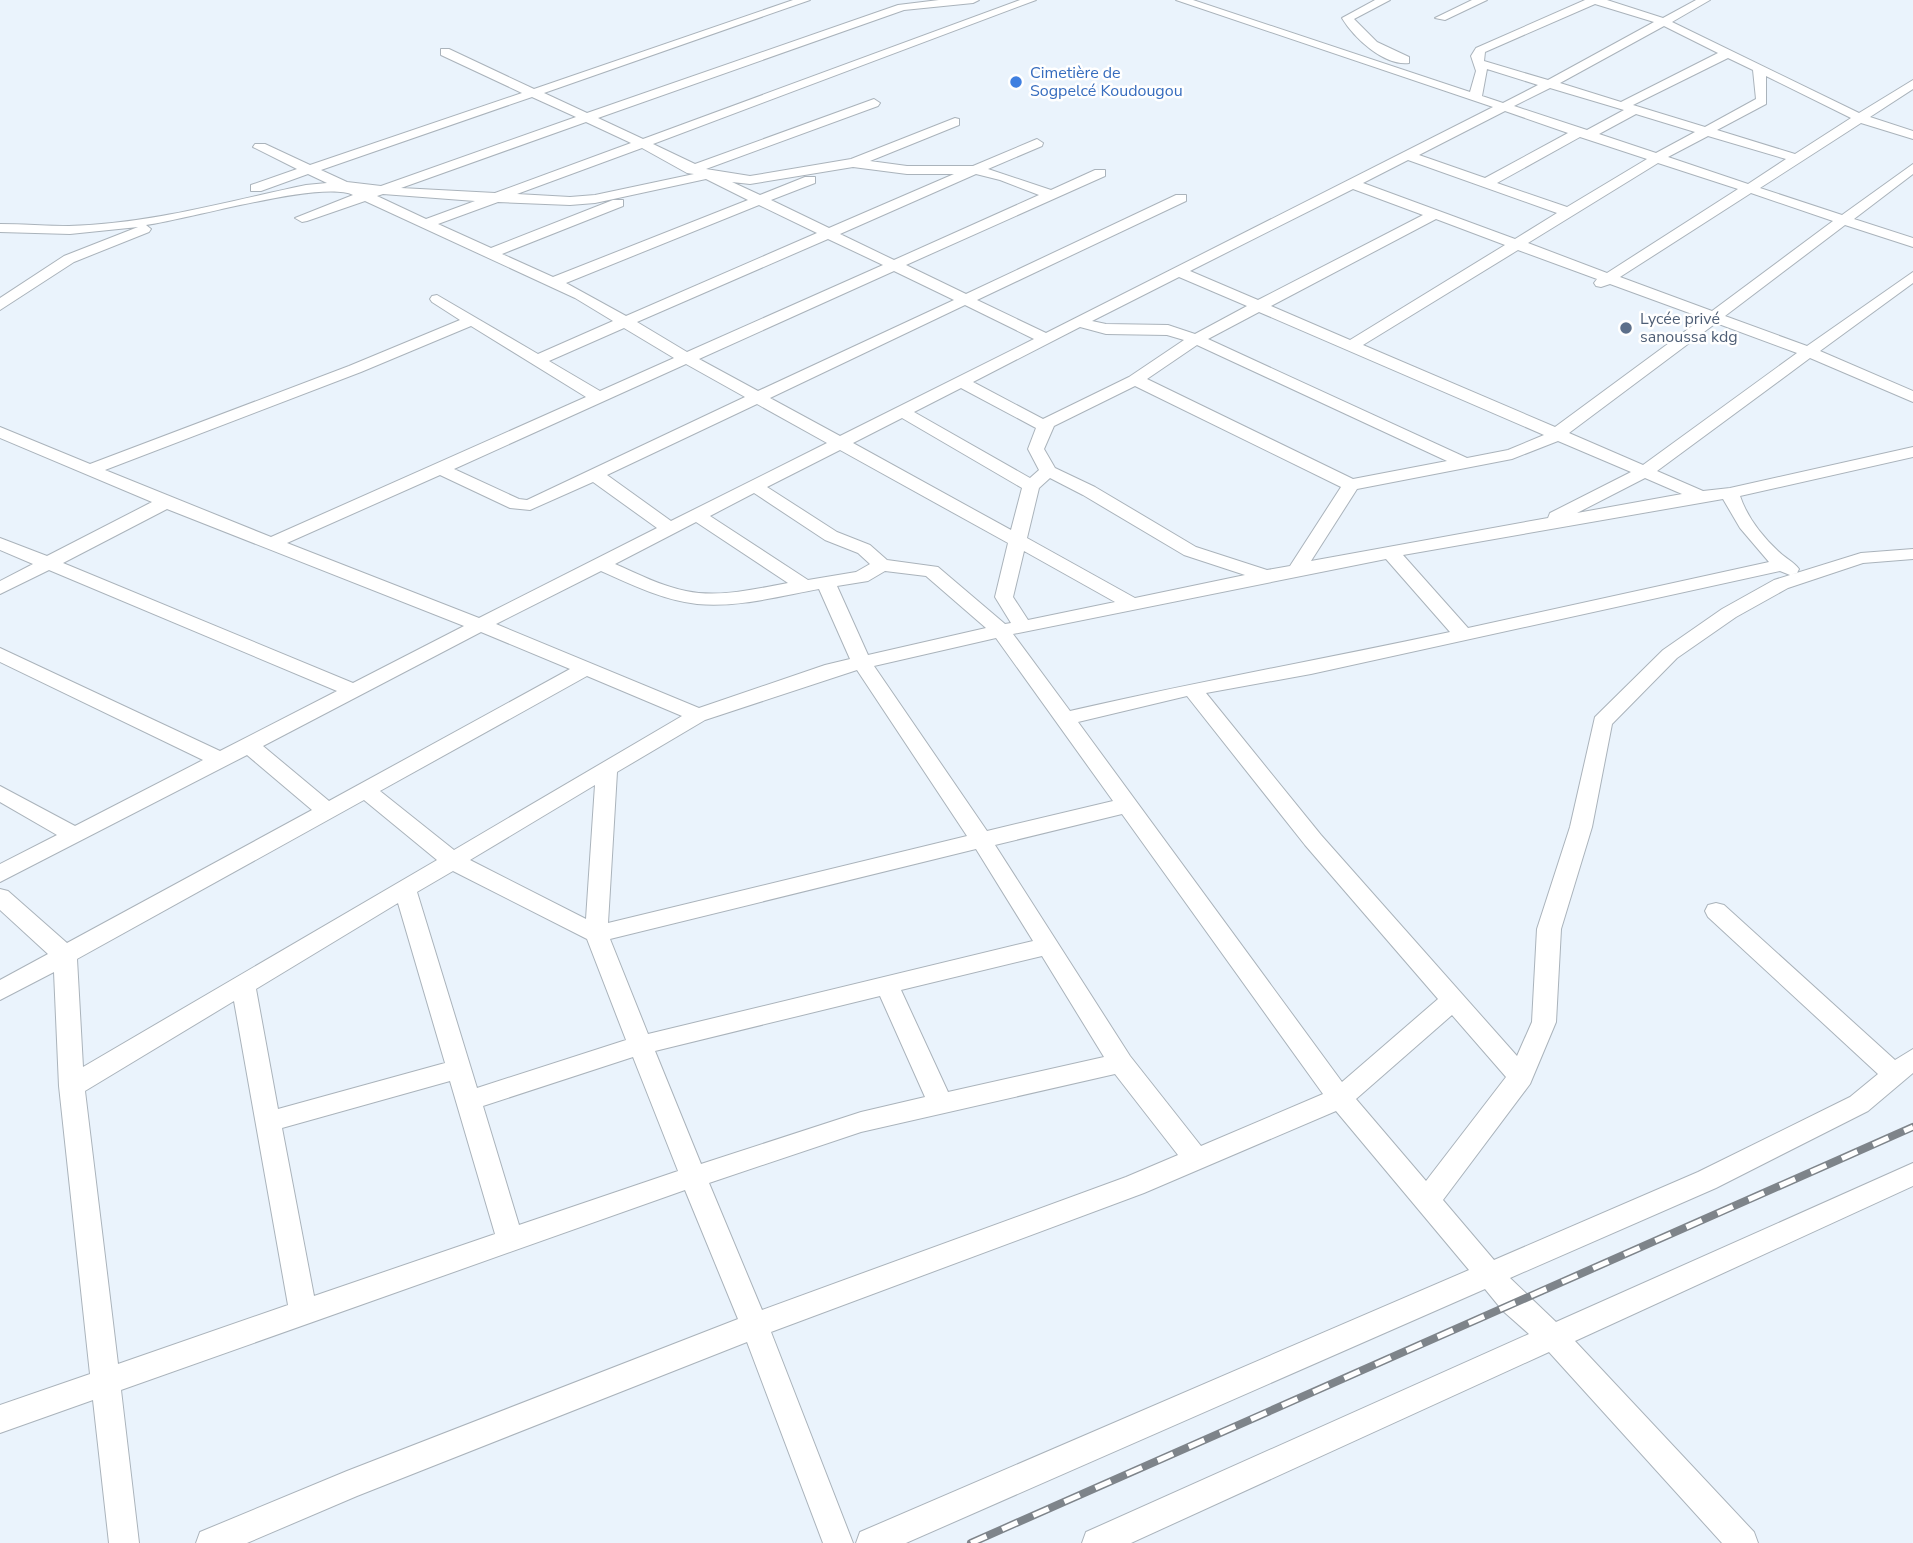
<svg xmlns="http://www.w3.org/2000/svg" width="1913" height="1543" font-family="'Nunito Sans',sans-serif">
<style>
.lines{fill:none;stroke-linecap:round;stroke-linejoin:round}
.minor-casing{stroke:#aab3bb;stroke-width:2}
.minor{fill:#fff;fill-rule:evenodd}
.rail-casing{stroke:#7e848a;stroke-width:8}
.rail{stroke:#fff;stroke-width:5;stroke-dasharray:17;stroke-linecap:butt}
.shop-dot{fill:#3f7fe0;stroke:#fff;stroke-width:2.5}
.service-dot{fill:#5c6f8a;stroke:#fff;stroke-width:2.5}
.labels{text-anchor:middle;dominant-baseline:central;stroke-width:5;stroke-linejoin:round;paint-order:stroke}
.far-shop-label{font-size:16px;fill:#366cbe;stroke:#fff;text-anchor:start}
.far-service-label{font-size:16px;fill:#4e5e75;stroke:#fff;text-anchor:start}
</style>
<rect width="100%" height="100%" fill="#eaf3fc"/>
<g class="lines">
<defs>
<path id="minor" d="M793,0H810L544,93L587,113L898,5L939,0H979L973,3L904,10L598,118L643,139L1020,0H1036L653,144L695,164L874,99L880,103L878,106L706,169L750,176L851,159L955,118L959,119V125L870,161L907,166H973L1037,139L1043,143L1042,146L988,169L1051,190L1095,170H1105V176L906,265L966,294L1176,195H1186V201L977,300L1046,333L1493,107L1176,0H1193L1470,92L1476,71L1471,56L1476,48L1585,0H1607L1663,18L1696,0H1710L1672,22L1859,113L1913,80V89L1870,117L1913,131V139L1861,123L1760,188L1842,215L1913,164V174L1854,219L1913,238V247L1845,225L1725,316L1807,346L1913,272V283L1820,351L1913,391V402L1810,358L1657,471L1703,491L1730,488L1913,447V457L1740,496C1747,517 1762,536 1778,551C1785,558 1794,562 1799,569L1797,573L1790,575L1780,571L1311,674L1206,693L1321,835L1517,1056L1532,1022L1537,929L1570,827L1595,717L1663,650L1722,609L1774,580L1861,553L1913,549V559L1863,563L1788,588L1736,617L1677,658L1612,724L1592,827L1561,929L1556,1022L1530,1084L1443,1200L1494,1260L1698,1172L1850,1097L1878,1074L1708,917L1705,911L1708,905L1716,903L1724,905L1895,1060L1913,1049V1073L1868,1111L1716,1188L1510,1278L1556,1322L1913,1163V1186L1575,1341L1754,1532L1758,1543H1722L1549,1352L1131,1543H1082L1086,1532L1529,1334L1503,1311L1485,1289L906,1543H856L860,1532L1469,1270L1336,1111L1144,1193L771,1332L853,1543H823L747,1342L357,1496L247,1543H196L200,1532L347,1471L738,1319L685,1190L121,1390L139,1543H109L93,1400L0,1433V1405L90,1374L59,1086L54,972L0,1000V980L48,954L0,910V889L8,891L67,943L312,810L247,755L0,882V864L57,835L0,802V786L75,826L203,760L0,662V648L220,751L337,691L49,570L0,594V581L33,564L0,550V538L47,556L152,502L0,438V427L90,464L349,366L460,320L432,302L430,299L432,296L437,295L538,354L613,321L575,298L365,201L307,221L302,222L295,218L353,195C321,180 190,219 146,225L151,229L149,232L74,262L0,310V298L64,256L138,227L70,234L0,232V224C23,224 46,226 69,226C149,224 229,201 306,185L327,183L308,174L261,191H251V185L297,169L253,147L255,144H265L310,165L522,93L441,55V49H449L534,89ZM1595,4L1654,22L1548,80L1484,61L1485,52ZM1664,26L1718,53L1621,102L1560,83ZM1728,58L1753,70L1756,99L1705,127L1633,105ZM1487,69L1538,85L1503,103L1482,96ZM1766,76L1851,118L1795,154L1717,130L1766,104ZM1550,88L1624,110L1587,130L1514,106ZM532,97L576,117L381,186L347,182L321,170ZM1505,111L1568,133L1485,178L1419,155ZM1636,114L1695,132L1656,153L1599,134ZM586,122L631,143L495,193L401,188ZM1708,136L1786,159L1748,184L1668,157ZM1580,137L1647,159L1567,207L1497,183ZM642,148L687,173L694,174L595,195L570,197L517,194ZM1408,160L1557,213L1515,239L1363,183ZM1658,163L1738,189L1607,273L1528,243ZM853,167L907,174H954L829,228L771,200L815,183V177H805L760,195L732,182L750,184ZM976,174L1000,180L1039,195L894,260L840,234ZM706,179L748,200L553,277L502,254L623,206V200H613L491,248L438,224L498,202L570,205L595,203ZM1353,189L1423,215L1258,300L1190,271ZM1751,193L1833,221L1712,311L1620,277ZM383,194L475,201L426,219L377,196ZM759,205L817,233L626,316L566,283ZM1436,219L1505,245L1350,340L1271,306ZM828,239L883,265L687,352L637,322ZM1518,250L1597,279L1594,283L1596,286L1601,287L1610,284L1703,318L1555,427L1363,345ZM894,271L954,300L758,391L699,359ZM1179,277L1247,306L1195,334L1168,325L1106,324L1092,321ZM965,305L1034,339L840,436L770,398ZM1259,312L1544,435L1508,450L1467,458L1208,339ZM1716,323L1797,353L1643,465L1569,433ZM471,326L586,397L271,537L105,470L361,372ZM1080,327L1106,334L1167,335L1184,340L1129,377L1043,419L973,382ZM624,328L674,358L600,391L549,361ZM1197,345L1447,461L1353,479L1147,379ZM686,364L745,397L527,500L519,499L454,469ZM1135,386L1341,487L1290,566L1267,570L1196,547L1095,487L1055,468L1044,449L1054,426ZM961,388L1036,428L1028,449L1039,470L1030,478L914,412ZM757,404L827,443L671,521L607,475ZM902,418L1022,488L1011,530L853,443ZM1558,441L1631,472L1550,513L1548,518L1311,561L1357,489L1512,459ZM840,450L1008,543L995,597L1011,623L1005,624L938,567L887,560L870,545L837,532L767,487ZM440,475L510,508L530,510L593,482L657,528L479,618L287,543ZM1050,478L1083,495L1184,555L1245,575L1135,598L1027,538L1039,488ZM1645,478L1682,494L1577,513ZM754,493L825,540L858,553L870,564L856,572L808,580L710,516ZM1723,499L1740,528L1769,562L1468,628L1403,555ZM167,509L464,626L353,683L63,563ZM696,522L788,583C755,589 719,598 686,591C661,586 638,574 615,564ZM1024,551L1115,602L1028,620L1013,597ZM1386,559L1450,632C1324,659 1196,682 1070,711L1013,634ZM601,571C632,585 663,600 697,604C737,608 780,596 819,589L850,659L825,665L699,708L496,624ZM885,571L926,576L986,628L868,655L837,586L868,581ZM481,632L570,669L329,801L263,746ZM996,638L1113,801L987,831L874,666ZM857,670L967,836L608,923L617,772L705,720ZM587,676L682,716L454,850L380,791ZM1187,696L1305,845L1438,999L1342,1082L1078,722ZM595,785L586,919L470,860ZM364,800L437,860L83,1067L77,959ZM1122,814L1323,1094L1201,1146L1130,1056L995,845ZM976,849L1033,941L648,1034L610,939ZM453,871L587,939L626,1040L477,1088L417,892ZM398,903L445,1063L278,1109L256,989ZM1042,956L1104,1057L948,1092L901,990ZM880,996L925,1097L861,1112L701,1164L655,1051ZM234,1001L288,1305L118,1364L85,1091ZM1452,1015L1506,1077L1426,1181L1356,1099ZM633,1057L678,1171L519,1225L483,1106ZM1115,1074L1178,1155L1126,1177L762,1310L709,1183L861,1132ZM450,1081L495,1234L314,1296L282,1128Z
M1375,0H1390L1354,19L1377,42L1409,57V63C1384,66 1354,38 1342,18Z
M1472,0H1487L1445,20L1435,18Z"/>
</defs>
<!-- minor casing -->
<use href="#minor" class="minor-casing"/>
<!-- minor -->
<use href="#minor" class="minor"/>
<defs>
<path id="rail" d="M971,1543L1913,1127"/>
</defs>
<!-- rail casing -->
<use href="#rail" class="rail-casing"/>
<!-- rail -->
<use href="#rail" class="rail"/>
</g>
<!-- markers -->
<circle class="shop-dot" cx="1016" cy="82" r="7"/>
<circle class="service-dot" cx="1626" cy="328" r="7"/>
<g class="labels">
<!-- far-shop labels -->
<g class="far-shop-label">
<text x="1030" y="73">Cimetière de<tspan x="1030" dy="18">Sogpelcé Koudougou</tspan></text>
</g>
<!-- far-service labels -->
<g class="far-service-label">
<text x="1640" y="319">Lycée privé<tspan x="1640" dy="18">sanoussa kdg</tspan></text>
</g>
</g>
</svg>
